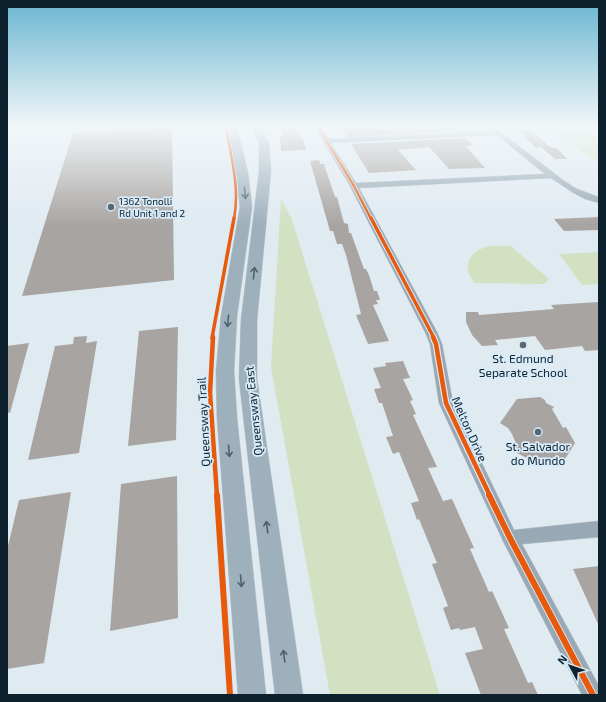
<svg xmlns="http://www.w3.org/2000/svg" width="606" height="702" font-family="'Exo 2',sans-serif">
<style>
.green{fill:#d3e0c2}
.building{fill:#a8a4a1}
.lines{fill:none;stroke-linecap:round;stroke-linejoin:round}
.minor-casing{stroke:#bcc5cc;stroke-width:1}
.secondary-casing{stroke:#bcc5cc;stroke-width:1}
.minor{fill:#98a9b5;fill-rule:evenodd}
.secondary{fill:#9eb0bc;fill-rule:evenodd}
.cycleway-far3-casing{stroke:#d8ebf9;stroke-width:4}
.cycleway-far2-casing{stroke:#d8ebf9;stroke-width:5.5}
.cycleway-far1-casing{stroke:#d8ebf9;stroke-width:7}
.cycleway-casing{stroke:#d8ebf9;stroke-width:8}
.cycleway-far3{stroke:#e8590c;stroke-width:2.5}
.cycleway-far2{stroke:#e8590c;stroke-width:3.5}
.cycleway-far1{stroke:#e8590c;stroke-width:4.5}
.cycleway{stroke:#e8590c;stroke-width:6}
.oneway{stroke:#4f616e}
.poi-dot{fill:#586772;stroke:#d8ebf9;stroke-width:1.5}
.labels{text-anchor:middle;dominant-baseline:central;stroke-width:3.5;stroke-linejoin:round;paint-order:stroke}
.far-poi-label{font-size:10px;fill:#0e212e;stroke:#d8ebf9;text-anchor:start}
.poi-label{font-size:12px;fill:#0e212e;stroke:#d8ebf9}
.street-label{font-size:12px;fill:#0e212e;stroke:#d8ebf9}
</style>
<rect width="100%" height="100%" fill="#e0eaf1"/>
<!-- green -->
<path class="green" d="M543,127H578L599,139V162Z
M281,199L291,217L440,695H330L271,367Z
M511,246L549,279L544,284L475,283C462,269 467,253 486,247C494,245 503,246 511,246Z
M599,252V284L582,285L559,254Z"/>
<!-- building -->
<path class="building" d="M160,127H172L174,280L22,296L73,133Z
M281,127L297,128L299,135H301V139H303L306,150L281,151L280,136H283Z
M341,127H454L458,131L347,137Z
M530,129L550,147L557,148L567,159H555L541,147L536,148L518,130Z
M465,138L473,145L466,146L485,168L449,169L429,147L398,150L416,170L369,173L351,144Z
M319,160L320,164H324L335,197H337L344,223L348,224L349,233H351L364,269H366L369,275L374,291H377L380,300H376L378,304L373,305L389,341L368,344L356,315L361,314L346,255L342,244H337L333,231H330L310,161Z
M599,217V230L564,231L554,219Z
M599,302V350L585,351L582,346L545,350L535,336L495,340L498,345L482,346L472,335L466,322V312H478L479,315L554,309L551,305Z
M178,327L176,440L128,446L139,331Z
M87,336L86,343L97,341L79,453L28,460L55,346L73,344L74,337Z
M29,343L10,413L7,412V346Z
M403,361L410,378L403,379L413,400L410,401L416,414L413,415L437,467L428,468L443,501L452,499L474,548L470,549L489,592L492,591L509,628L504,629L528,683L532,682L538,695H481L465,653L483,649L475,627L460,630L459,628L451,630L443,608L448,606L432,564L437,563L419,519L417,520L411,503L419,501L399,452L393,454L386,437L393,436L382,403H379L374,389L381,388L373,368L386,366L385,363Z
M540,397L545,400L546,403L554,407L552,409L563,428L566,427L575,443L562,464L553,459L551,464L541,465L513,451L517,446L512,434L508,428L500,423L517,399Z
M177,476L178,618L110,631L121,484Z
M71,492L44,663L7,669V550L19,500Z
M599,566V626L573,569Z"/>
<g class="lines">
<defs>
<path id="minor" d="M315,127H321L329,139L493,131L491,129L494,127L563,180L577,189L599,197V203L585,199L572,192L551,178L359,188L437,332L442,344L453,403L514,530L599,521V537L522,544L599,686V695H582L504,543L439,403L430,344L425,332L350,186ZM497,135L545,174L356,183L331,143Z"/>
<path id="secondary" d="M227,127H237L248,173L252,207L237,316L234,371L237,418L266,695H238L217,418L216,371L221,316L240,207L236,173Z
M252,127H262L269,144L271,171L257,320V379L303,695H275L239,379L241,320L259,171V144Z"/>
</defs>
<!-- minor casing -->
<use href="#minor" class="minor-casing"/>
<!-- secondary casing -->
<use href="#secondary" class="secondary-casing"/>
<!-- minor -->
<use href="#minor" class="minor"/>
<!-- secondary -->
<use href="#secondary" class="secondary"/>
<defs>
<path id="cycleway-far3" d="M226,127C231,157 240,188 234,219
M318,127L354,186L371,219"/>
<path id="cycleway-far2" d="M371,218L434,338
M212,338L234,218"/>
<path id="cycleway-far1" d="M213,337L210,393L217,496
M433,337L436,344L446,403L490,496"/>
<path id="cycleway" d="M217,495L230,695
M489,495L510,538L593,695"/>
</defs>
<!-- cycleway-far3 casing -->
<use href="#cycleway-far3" class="cycleway-far3-casing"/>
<!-- cycleway-far2 casing -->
<use href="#cycleway-far2" class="cycleway-far2-casing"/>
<!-- cycleway-far1 casing -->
<use href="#cycleway-far1" class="cycleway-far1-casing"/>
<!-- cycleway casing -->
<use href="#cycleway" class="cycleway-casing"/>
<!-- cycleway-far3 -->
<use href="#cycleway-far3" class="cycleway-far3"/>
<!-- cycleway-far2 -->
<use href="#cycleway-far2" class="cycleway-far2"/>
<!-- cycleway-far1 -->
<use href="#cycleway-far1" class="cycleway-far1"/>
<!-- cycleway -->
<use href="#cycleway" class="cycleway"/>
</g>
<!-- one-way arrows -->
<defs><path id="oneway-shaft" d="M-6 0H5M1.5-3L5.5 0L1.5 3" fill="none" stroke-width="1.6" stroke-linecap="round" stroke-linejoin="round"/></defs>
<g class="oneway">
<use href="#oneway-shaft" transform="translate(245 193) rotate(84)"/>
<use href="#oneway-shaft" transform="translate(254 273) rotate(-84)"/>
<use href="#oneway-shaft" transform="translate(228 321) rotate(96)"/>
<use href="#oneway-shaft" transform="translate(229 451) rotate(85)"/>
<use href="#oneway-shaft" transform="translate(267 527) rotate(-98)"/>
<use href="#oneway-shaft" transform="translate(241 581) rotate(85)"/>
<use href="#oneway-shaft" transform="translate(284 656) rotate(-98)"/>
</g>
<!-- sky -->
<linearGradient id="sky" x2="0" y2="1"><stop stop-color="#6ab6d0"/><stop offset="0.56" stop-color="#f1f6f9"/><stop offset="1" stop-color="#f1f6f9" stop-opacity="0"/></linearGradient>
<rect width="606" height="225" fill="url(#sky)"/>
<!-- markers -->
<g class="poi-dot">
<circle cx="111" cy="207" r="4"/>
<circle cx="523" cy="345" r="4"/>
<circle cx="538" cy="432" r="4"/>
</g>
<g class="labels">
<!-- far-poi labels -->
<g class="far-poi-label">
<text x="119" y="201">1362 Tonolli<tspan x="119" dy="12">Rd Unit 1 and 2</tspan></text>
</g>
<!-- poi labels -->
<g class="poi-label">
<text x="523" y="358">St. Edmund<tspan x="523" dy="14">Separate School</tspan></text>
<text x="538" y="446">St. Salvador<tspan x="538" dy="14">do Mundo</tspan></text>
</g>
<!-- street labels -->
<g class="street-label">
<text transform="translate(253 411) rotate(-96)">Queensway East</text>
<text transform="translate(203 422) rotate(-93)">Queensway Trail</text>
<text transform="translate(470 429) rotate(66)">Melton Drive</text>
</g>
</g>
<!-- border -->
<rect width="606" height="702" fill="none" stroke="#0e212e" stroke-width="16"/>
<!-- north arrow -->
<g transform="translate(570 666) rotate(310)" stroke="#d8ebf9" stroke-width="3" paint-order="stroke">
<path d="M0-3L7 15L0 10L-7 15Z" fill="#0e212e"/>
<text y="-6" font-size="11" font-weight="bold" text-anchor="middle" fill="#0e212e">N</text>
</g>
</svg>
